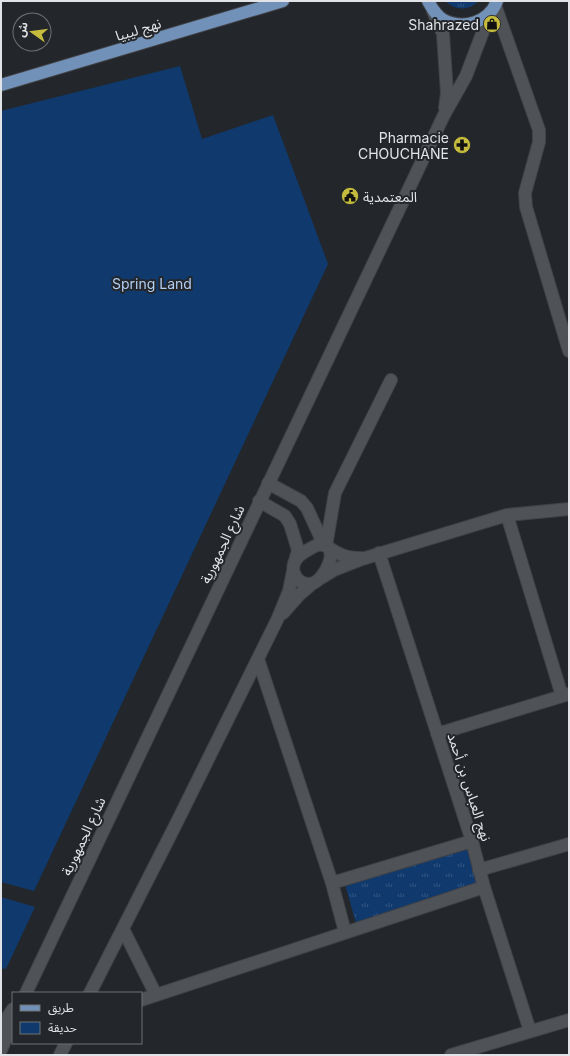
<svg xmlns="http://www.w3.org/2000/svg" width="570" height="1056" font-family="Inter,'Noto Sans Arabic',sans-serif">
<style>
.grass{fill:url(#grass-tufts)}
.park{fill:#103a6d}
.lines{fill:none;stroke-linecap:round;stroke-linejoin:round}
.minor-casing{stroke:#404246;stroke-width:14}
.major-casing{stroke:#404246;stroke-width:14}
.minor{stroke:#4f5357;stroke-width:12}
.major{stroke:#7291b8;stroke-width:12}
.labels{text-anchor:middle;dominant-baseline:central;stroke-width:4;stroke-linejoin:round;paint-order:stroke}
.poi-label{font-size:14px;fill:#e1e3e6;stroke:#23262a;text-anchor:end}
.street-label{font-size:14px;fill:#e1e3e6;stroke:#23262a}
.park-label{font-size:14px;fill:#b1cef3;stroke:#23262a}
</style>
<defs>
<pattern id="grass-tufts" width="24" height="20" patternUnits="userSpaceOnUse"><rect width="24" height="20" fill="#103a6d"/><path d="M3 7l-1-3M5 7V3M7 7l1-3M15 17l-1-3M17 17v-4M19 17l1-3" fill="none" stroke="#325682"/></pattern>
</defs>
<rect width="100%" height="100%" fill="#23262a"/>
<!-- grass -->
<path class="grass" d="M445,1H479C468,11 456,11 445,1Z
M477,844L489,888L357,927L345,884Z"/>
<!-- park -->
<path class="park" d="M180,66L202,139L273,115L328,264L34,891L1,882V111Z
M1,897L35,907L6,969L1,968Z"/>
<g class="lines">
<defs>
<path id="minor" d="M495,5L539,130V142L525,193L526,207L569,351
M433,11L443,34L447,93L445,108
M268,483L301,501L307,508L324,545
M259,501L285,516L290,524L298,550L295,561
M507,515L562,696
M317,545C344,541 325,584 309,584C295,584 288,567 298,557C303,552 311,548 317,545Z
M326,546L335,493L391,380
M328,547C339,555 347,558 361,558
M379,553L472,841L484,887L530,1031
M321,578L334,570L362,559L507,515L569,509
M283,613L299,595L312,584
M258,659L332,883L345,932
M437,734L569,694
M479,870L569,844
M332,883L472,841
M123,929L156,995
M26,993L444,115L466,76L490,13
M90,993L175,826L278,618L289,591L293,571
M141,1000L484,887
M1,1027L13,1009
M1,1050L13,1022
M60,1055L66,1043
M451,1055L569,1020"/>
<path id="major" d="M428,1C432,8 436,16 444,20C464,30 489,22 497,1
M1,85L283,1"/>
</defs>
<!-- minor casing -->
<use href="#minor" class="minor-casing"/>
<!-- major casing -->
<use href="#major" class="major-casing"/>
<!-- minor -->
<use href="#minor" class="minor"/>
<!-- major -->
<use href="#major" class="major"/>
</g>
<!-- icons -->
<defs>
<symbol id="shop-disc" viewBox="-11 -11 22 22"><circle r="9.5" fill="#c5bc3d" stroke="#23262a"/><path d="M-5-2.5h2.3a2.7 3.5 0 0 1 5.4 0H5L5.5 6h-11ZM-1.5-2.5h3a1.5 2.3 0 0 0-3 0Z" fill="#111"/></symbol>
<symbol id="pharmacy-disc" viewBox="-11 -11 22 22"><circle r="9.5" fill="#c5bc3d" stroke="#23262a"/><path d="M-2-6h4v4h4v4h-4v4h-4v-4h-4v-4h4Z" fill="#111"/></symbol>
<symbol id="civic-disc" viewBox="-11 -11 22 22"><circle r="9.5" fill="#c5bc3d" stroke="#23262a"/><path d="M-.6-6.5H3V-4.5H.6V-3L4-1V1h2V6H-6V1h2V-1L-.6-3ZM-1.2 2.5V6h2.4V2.5Z" fill="#111"/></symbol>
</defs>
<g fill-rule="evenodd">
<use href="#shop-disc" x="482" y="14" width="20" height="20"/>
<use href="#pharmacy-disc" x="452" y="135" width="20" height="20"/>
<use href="#civic-disc" x="340" y="186" width="20" height="20"/>
</g>
<g class="labels">
<!-- poi labels -->
<g class="poi-label">
<text x="479" y="24">Shahrazed</text>
<text x="449" y="137">Pharmacie<tspan x="449" dy="16">CHOUCHANE</tspan></text>
<text x="363" y="196" text-anchor="start">المعتمدية</text>
</g>
<!-- street labels -->
<g class="street-label">
<text transform="translate(138 29) rotate(-17)">نهج ليبيا</text>
<text transform="translate(222 544) rotate(-65)">شارع الجمهورية</text>
<text transform="translate(470 787) rotate(72)">نهج العباس بن أحمد</text>
<text transform="translate(83 836) rotate(-65)">شارع الجمهورية</text>
</g>
<!-- park labels -->
<g class="park-label">
<text x="152" y="283">Spring Land</text>
</g>
</g>
<!-- border -->
<rect width="570" height="1056" fill="none" stroke="#e1e3e6" stroke-width="4"/>
<!-- legend -->
<rect x="12" y="992" width="130" height="52" fill="#23262a" stroke="#6f7275"/>
<rect x="20" y="1005" width="20" height="6" fill="#7291b8" stroke="#6f7275"/>
<text x="48" y="1012" font-size="12" fill="#e1e3e6">طريق</text>
<rect x="20" y="1022" width="20" height="12" fill="#103a6d" stroke="#6f7275"/>
<text x="48" y="1032" font-size="12" fill="#e1e3e6">حديقة</text>
<!-- north arrow -->
<g transform="translate(32 32) rotate(284)"><circle r="19" fill="#23262a" stroke="#6f7275"/>
<path d="M0-3L7 15L0 10L-7 15Z" fill="#c5bc3d"/>
<text y="-6" font-size="11" font-weight="bold" text-anchor="middle" fill="#e1e3e6">ش</text>
</g>
</svg>
